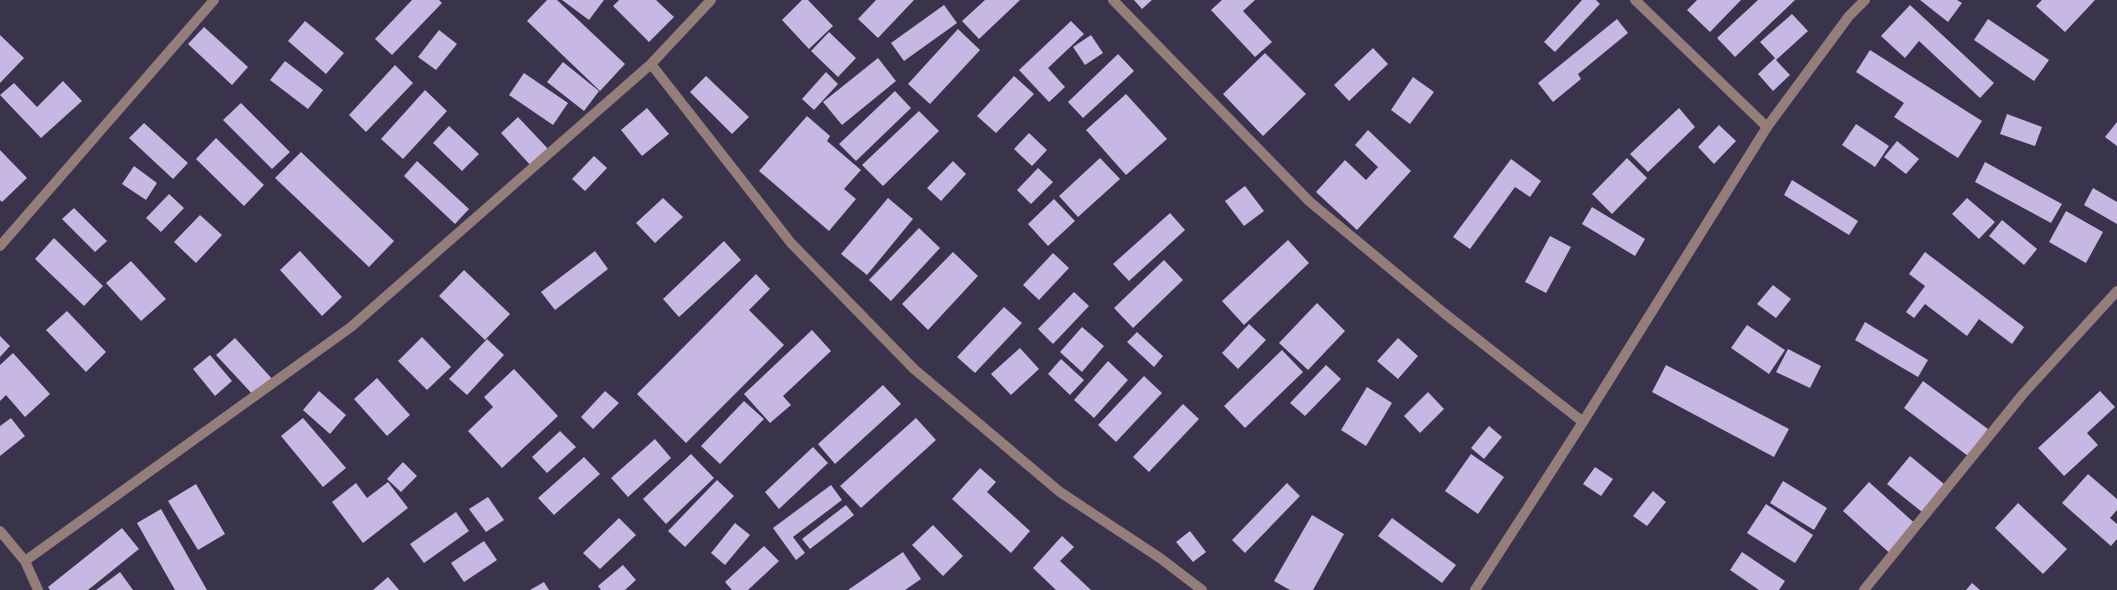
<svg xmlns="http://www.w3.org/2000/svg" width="2117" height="590" font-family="'Fira Sans',sans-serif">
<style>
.building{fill:#c6b7e3}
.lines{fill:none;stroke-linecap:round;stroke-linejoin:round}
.street{stroke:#947d7a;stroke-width:10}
</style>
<rect width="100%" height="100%" fill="#39334c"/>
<!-- building -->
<path class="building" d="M412,0H439L442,3L392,55L375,39Z
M547,0H557L625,64L600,91L527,21Z
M562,0H604L589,20Z
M619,0H656L674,17L649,42L613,6Z
M802,0H808L833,26L809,49L782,20Z
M876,0H914L878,38L858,19Z
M985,0H1020L979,39L962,21Z
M1134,0H1152L1142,9Z
M1222,0H1255L1243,11L1272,42L1255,57L1211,10Z
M1582,0H1596L1600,4L1555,52L1544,42Z
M1697,0H1741L1710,32L1687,10Z
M1758,0H1795L1735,57L1717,38Z
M1920,0H1957L1962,3L1948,22Z
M2042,0H2095L2065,32L2036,6Z
M944,5L957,23L904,61L891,43Z
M1910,5L1994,83L1980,98L1919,41L1905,58L1881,36Z
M1792,14L1808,31L1776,60L1790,75L1773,91L1758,74L1775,58L1760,42Z
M1617,19L1628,33L1578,74L1581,79L1553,102L1538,83Z
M1988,19L2049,60L2034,81L1974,40Z
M305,21L344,53L326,74L288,41Z
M1071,21L1084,34L1048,68L1065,87L1049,102L1019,70Z
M204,27L248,67L232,85L188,44Z
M958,29L980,50L930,104L908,84Z
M439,30L457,44L436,70L418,57Z
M829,32L856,58L838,77L811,51Z
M0,35L24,58L0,83Z
M1091,35L1103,53L1085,65L1073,47Z
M1373,48L1388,64L1349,101L1334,85Z
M1870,50L1982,121L1958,158L1894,117L1904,103L1856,72Z
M1265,53L1306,94L1263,136L1223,94Z
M1118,54L1134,71L1083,118L1068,102Z
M878,58L896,81L842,125L823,102Z
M285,61L323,90L308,109L270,80Z
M563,62L599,91L584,111L547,82Z
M395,65L413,83L366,132L349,115Z
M826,72L838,84L814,110L802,99Z
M524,73L568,103L553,125L509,95Z
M706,76L749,117L732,134L690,92Z
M1014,76L1034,94L996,133L977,116Z
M1413,77L1434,92L1410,124L1391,110Z
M63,81L82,101L41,138L0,95L14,83L37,107Z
M425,90L447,111L403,159L381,139Z
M895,91L911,108L856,161L839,144Z
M1126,94L1167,139L1126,175L1086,130Z
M241,103L290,152L272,169L223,120Z
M647,108L669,134L642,156L621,130Z
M1679,108L1695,127L1648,172L1630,154Z
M919,111L939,131L883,186L862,165Z
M2007,114L2042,127L2035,146L2000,134Z
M807,116L830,136L827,141L861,170L844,189L856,199L829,231L759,171Z
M518,117L551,152L533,168L501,133Z
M2117,122V146L2105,137Z
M144,123L188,163L173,179L129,138Z
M1856,124L1889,146L1875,167L1842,145Z
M1719,125L1736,141L1714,164L1698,147Z
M449,126L479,154L462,171L433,143Z
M1368,130L1411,171L1357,230L1316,192L1345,160L1366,180L1378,167L1355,145Z
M1029,133L1047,150L1032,166L1014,149Z
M216,138L264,185L244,206L196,159Z
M1897,141L1919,159L1906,174L1884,157Z
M0,150L27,178L2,202L0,200Z
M301,152L394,241L369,267L275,178Z
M594,156L607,168L585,191L572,179Z
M1100,158L1120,179L1078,217L1059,196Z
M1627,158L1647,178L1612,214L1592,194Z
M1511,159L1541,181L1530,197L1515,187L1470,249L1453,237Z
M417,161L469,209L455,224L404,176Z
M953,161L966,174L941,201L927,188Z
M1985,162L2062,204L2051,223L1975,182Z
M134,166L157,183L146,200L122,184Z
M1038,168L1053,182L1031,204L1017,190Z
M1792,180L1858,221L1849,235L1784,195Z
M1245,186L1264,211L1244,226L1225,201Z
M2093,188L2117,202V224L2084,205Z
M169,194L184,208L161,232L146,218Z
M663,198L683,217L655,243L636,223Z
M888,198L913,219L867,275L841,254Z
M1967,198L1995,222L1979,239L1952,214Z
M1054,199L1075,221L1048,246L1028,224Z
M1592,207L1645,239L1635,256L1582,224Z
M74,208L107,241L95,252L62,219Z
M2066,211L2103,232L2086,263L2049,242Z
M1170,213L1185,230L1129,281L1113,264Z
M200,215L222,235L196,263L174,242Z
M2002,220L2037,249L2024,265L1989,236Z
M919,228L940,248L891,301L869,280Z
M1550,236L1571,247L1546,293L1525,282Z
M54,238L103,286L84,306L35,259Z
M1288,240L1309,263L1244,325L1222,301Z
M724,241L741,260L679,317L663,299Z
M300,251L342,297L322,316L280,270Z
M595,251L608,269L555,310L541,292Z
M953,252L978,276L928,330L902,304Z
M1925,252L2024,327L2012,344L1979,319L1967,336L1925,304L1914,318L1906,312L1925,286L1909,274Z
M1053,253L1069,268L1039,300L1023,285Z
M1164,260L1183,280L1133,328L1114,308Z
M131,261L166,299L141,321L106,283Z
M464,270L510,314L485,340L439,296Z
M756,274L770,289L749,310L784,345L686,443L637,394Z
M1773,285L1791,299L1776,318L1757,304Z
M1074,292L1089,306L1053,344L1038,329Z
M1317,303L1345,331L1308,370L1279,343Z
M1004,307L1022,323L975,373L957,357Z
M67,311L106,352L86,372L46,330Z
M1865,322L1928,360L1918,377L1855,340Z
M1249,324L1266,340L1238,369L1222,353Z
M1747,325L1785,350L1769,374L1731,348Z
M1082,327L1104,346L1082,372L1060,352Z
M812,330L831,351L783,396L791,405L770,423L744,394Z
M1137,332L1163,356L1154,367L1127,342Z
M0,336L10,346L0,357Z
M422,337L451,367L427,390L398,361Z
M235,338L275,382L257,399L216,355Z
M1398,338L1418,356L1398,379L1377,361Z
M487,339L504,355L467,395L449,379Z
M1020,348L1039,369L1011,395L991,374Z
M1788,349L1821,366L1810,388L1776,372Z
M1282,350L1303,372L1245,428L1224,406Z
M13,353L50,394L25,417L6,395L0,401V365Z
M210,355L232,381L215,396L193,369Z
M1061,359L1084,380L1070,395L1048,374Z
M1108,361L1128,380L1094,418L1074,400Z
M1326,365L1341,379L1305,416L1290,403Z
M1666,365L1789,429L1774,457L1652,392Z
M514,369L558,416L502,468L468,431L493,407L484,397Z
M1144,376L1162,393L1116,442L1098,425Z
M377,378L410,415L387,436L354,399Z
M1923,381L1988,429L1968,456L1904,408Z
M883,385L901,404L835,464L818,444Z
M1367,387L1392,403L1366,446L1341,430Z
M319,391L346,415L330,434L303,410Z
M605,391L619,403L593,429L581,417Z
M2100,391L2115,407L2087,433L2098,445L2064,476L2038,448Z
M1428,392L1444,409L1420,433L1404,416Z
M744,401L764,419L720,464L701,446Z
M1183,404L1199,419L1149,472L1133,457Z
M11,418L25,436L0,456V426Z
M303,418L346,468L323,487L281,436Z
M916,418L936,440L861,508L840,486Z
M1489,426L1502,437L1484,459L1471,448Z
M560,431L576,447L547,473L532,457Z
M655,439L671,458L628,497L611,478Z
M813,447L828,463L779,509L765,492Z
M691,454L714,478L666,524L643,499Z
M1471,454L1504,477L1478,514L1445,491Z
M1910,456L1944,484L1922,512L1887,484Z
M584,457L600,474L554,515L538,498Z
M403,462L417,476L401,492L387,479Z
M1595,467L1613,479L1601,496L1583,484Z
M980,468L996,482L987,492L1030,531L1011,553L952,499Z
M2088,474L2117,499V510L2110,518L2117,524V539L2111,546L2062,503Z
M717,480L734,496L685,547L668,531Z
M1783,481L1827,508L1814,530L1770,503Z
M388,482L408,508L363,543L332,502L356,483L367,498Z
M1869,482L1920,528L1894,557L1843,511Z
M1287,483L1300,496L1245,553L1232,540Z
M196,484L225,534L198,550L168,501Z
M831,485L842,500L793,537L805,553L796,560L773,528Z
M1653,491L1666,502L1647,526L1633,516Z
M488,497L504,520L486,532L469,509Z
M2018,503L2067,549L2043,574L1995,528Z
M1766,504L1813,535L1795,563L1747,533Z
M846,505L854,515L810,549L802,539Z
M161,509L207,590H175L137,523Z
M456,512L469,531L424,563L410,544Z
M1312,515L1344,534L1313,590H1290L1274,581Z
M619,518L636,535L600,569L583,553Z
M1392,518L1456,565L1442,583L1378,536Z
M735,523L750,535L725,565L711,553Z
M933,525L963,556L943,576L912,545Z
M122,528L139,549L88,590H50L48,587Z
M1190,531L1206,552L1193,562L1176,542Z
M1062,536L1074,547L1060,561L1091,590H1056L1033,568Z
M484,541L497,560L464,582L451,563Z
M764,546L779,561L748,590H732L725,582Z
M903,552L921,579L905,590H848Z
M1742,552L1785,581L1779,590H1759L1730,570Z
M623,565L636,580L625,590H601L598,586Z
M120,572L133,590H96Z
M388,577L399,590H373Z
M544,582L549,590H530Z
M1972,583L1980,590H1966Z"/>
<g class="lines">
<!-- street -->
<path class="street" d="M1113,0L1310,202L1444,313L1583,422
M1635,0L1767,127
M651,64L791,243L914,369L1060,492L1160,558L1202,590
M0,246L214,0
M0,531L25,561L38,590
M25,561L351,327L651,64L711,0
M1475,590L1583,422L1767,127L1849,16L1865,0
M1864,590L2023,394L2117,291"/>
</g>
</svg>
